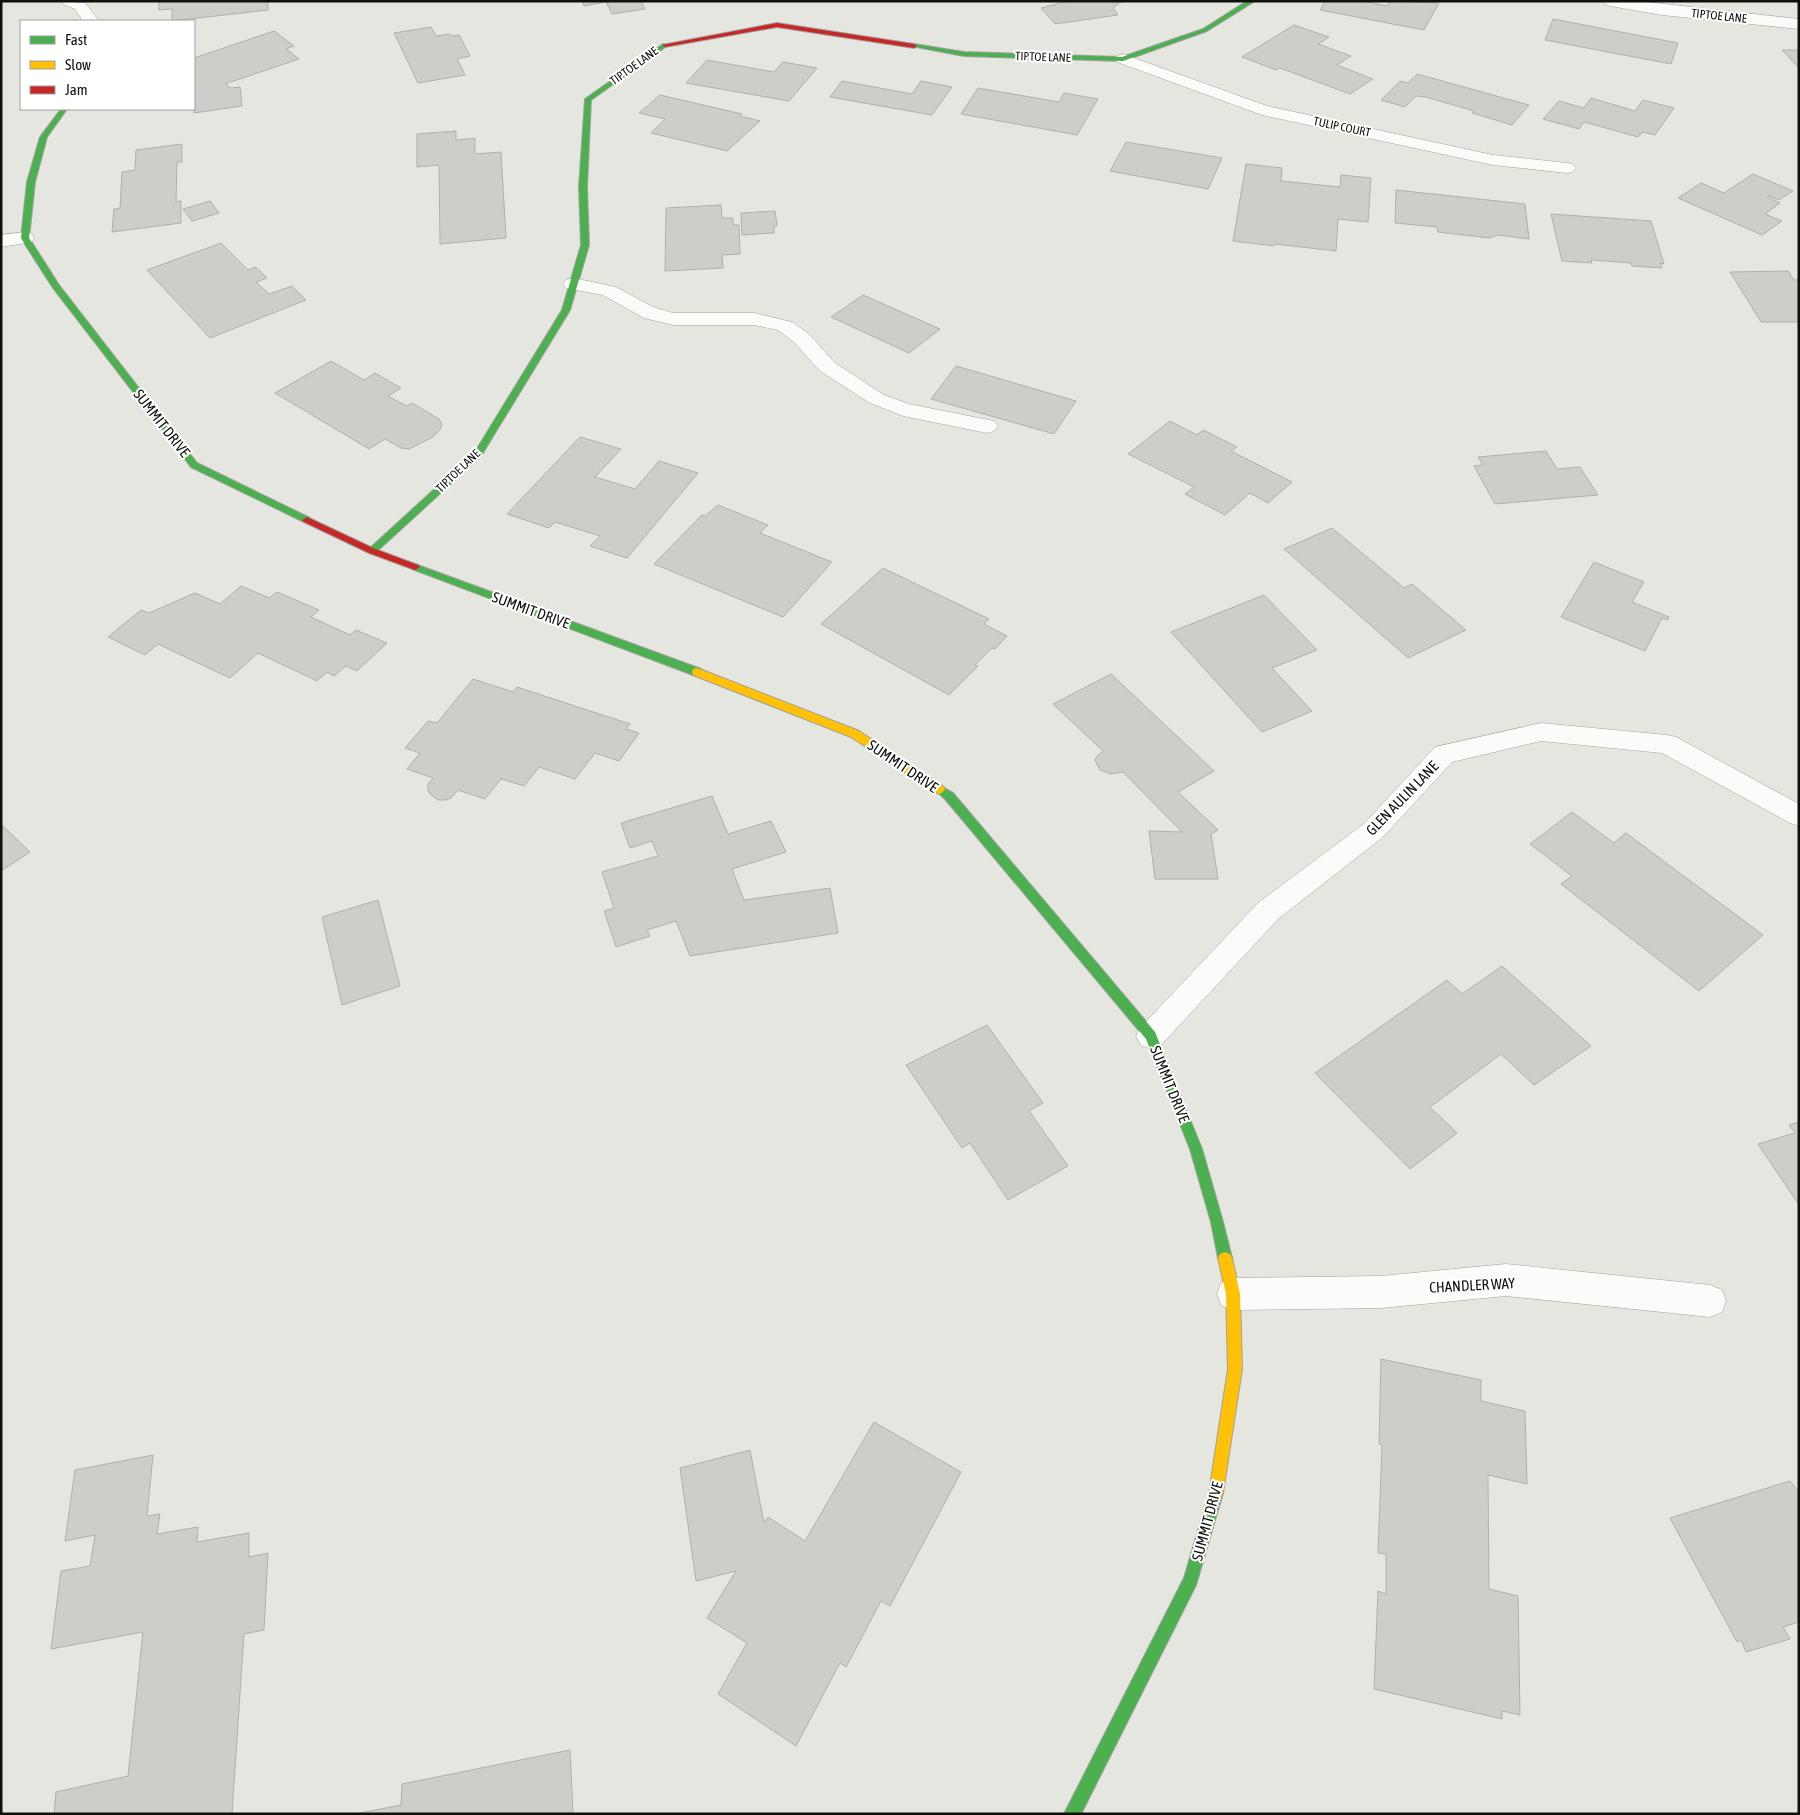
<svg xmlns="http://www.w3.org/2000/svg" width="1800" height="1815" font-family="'Asap Condensed',sans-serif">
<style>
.building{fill:#cecdca;stroke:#b0afac}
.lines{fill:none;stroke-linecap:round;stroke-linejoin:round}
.lane-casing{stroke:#a3a29f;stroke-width:1}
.street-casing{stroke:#a3a29f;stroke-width:1}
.fast-casing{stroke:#a3a29f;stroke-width:2}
.slow-casing{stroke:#a3a29f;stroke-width:2}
.jam-casing{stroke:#a3a29f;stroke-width:2}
.lane{fill:#fbfbfa;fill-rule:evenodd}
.street{fill:#fbfbfa;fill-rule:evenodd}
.fast{fill:#4caf50;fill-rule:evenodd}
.slow{fill:#ffc107;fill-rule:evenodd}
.jam{fill:#c62828;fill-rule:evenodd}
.labels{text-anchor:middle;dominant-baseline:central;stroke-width:4;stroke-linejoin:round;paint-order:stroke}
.far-street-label{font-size:12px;fill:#0f0f0c;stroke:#fff}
.street-label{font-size:15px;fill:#0f0f0c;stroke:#fff}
</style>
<rect width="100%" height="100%" fill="#e6e6e1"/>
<!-- building -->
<path class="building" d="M159,1H268V10L172,21V9L159,10Z
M582,1H641L645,9L612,14L606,2L584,6Z
M1068,1H1122L1113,8L1118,15L1055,24L1041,8Z
M1325,1H1363L1387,6L1390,1L1439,3L1424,30L1320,10Z
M1553,19L1678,43L1671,64L1545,40Z
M1294,25L1329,37L1318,44L1351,56L1337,65L1373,79L1350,94L1280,68L1276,70L1242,57Z
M431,27L436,36L450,34L452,36L459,35L470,56L457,59L465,75L418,83L394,33Z
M274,31L294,46L286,49L299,59L225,84L231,88L240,87L242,106L194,113V58Z
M1782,50H1799V68Z
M707,60L774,72L783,62L817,68L789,101L686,83Z
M1417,74L1529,105L1512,125L1472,113L1474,111L1426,97L1416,96L1405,107L1381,100L1400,81L1408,83Z
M842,81L912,94L921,81L952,87L932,115L830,97Z
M978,88L1059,102L1064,93L1098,99L1077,135L961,114Z
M660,95L742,114L740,116L760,121L727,151L651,133L665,119L639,113Z
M1591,98L1635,111L1643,100L1674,108L1655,135L1643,132L1638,137L1584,122L1579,129L1543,119L1559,101L1584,108Z
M456,131V140L475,138V154L501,152L506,238L440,244L439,165L417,167V134Z
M1126,142L1222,158L1208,189L1110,171Z
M182,144V162H177L176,202L181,201V223L112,232L114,209L120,208L122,172L135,170L136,150Z
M1246,164L1282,168L1281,181L1340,187L1341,175L1371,178L1368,222L1338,219L1336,251L1275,244L1274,246L1233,241Z
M1753,174L1793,191L1779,200L1769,196L1767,197L1780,203L1765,214L1782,221L1762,235L1678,198L1701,183L1724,193Z
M1396,190L1525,204L1529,239L1498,235L1489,238L1438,232L1437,227L1395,223Z
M210,201L219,213L192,221L183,209Z
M721,205L722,218H733V225H739L740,254L722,255L723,268L665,271L666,208Z
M775,211L777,226H774V233L742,235L741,213Z
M1551,214L1651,221L1664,264L1660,263L1662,268L1632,266L1631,263L1591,260L1592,263L1562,261Z
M221,243L248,270L256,267L267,278L256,282L269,294L292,286L306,300L210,338L147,270Z
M1788,271L1794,280H1799V322H1761L1730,272Z
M863,295L940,329L909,353L831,317Z
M331,361L364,380L375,373L401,388L388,396L407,406L412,403L439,419L442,424L440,430L433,437L409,449L401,448L385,439L369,449L275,393Z
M956,366L1076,401L1054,434L931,399Z
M1170,421L1197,435L1203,430L1237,447L1231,451L1292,482L1268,503L1250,493L1225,515L1185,494L1194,487L1128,454Z
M580,437L621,449L595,477L635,489L659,461L698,473L627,558L590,546L600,536L555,522L549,528L507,514Z
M1546,451L1557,469L1580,467L1598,495L1495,504L1474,466L1483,465L1478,457Z
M718,505L768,525L760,533L832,562L783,617L654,564L702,515L705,516Z
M1332,528L1404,588L1412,584L1466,630L1408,658L1284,549Z
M1594,562L1644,582L1632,602L1669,617L1667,620L1662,618L1645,651L1561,617Z
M883,568L989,619L984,624L1007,636L995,649L992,648L975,665L978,666L949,695L821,624Z
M241,586L269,598L277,592L319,610L311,617L350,635L356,630L387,643L357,671L346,666L334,676L327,672L317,681L258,653L230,678L158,644L145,655L108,637L141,610L149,613L195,593L220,604Z
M1264,595L1317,650L1272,668L1312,711L1262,732L1171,632Z
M1111,674L1214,771L1178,792L1218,830L1211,834L1218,879H1155L1149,831L1182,832L1123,772L1111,774L1100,770L1095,760L1097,756L1103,751L1053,704Z
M473,679L513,692L517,687L630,724L626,729L639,733L619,761L595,753L575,779L539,767L524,786L501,779L485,799L458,790L451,798L446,800H438L430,794L428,790V784L433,778L407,769L420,753L405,748L428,721L437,723Z
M712,796L728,834L771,821L786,852L732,869L744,900L830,888L838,933L690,956L676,921L647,930L650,936L616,947L604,911L614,908L602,872L658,856L652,841L630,848L621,823Z
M1572,812L1614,843L1626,833L1763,935L1699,991L1561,884L1572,876L1530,844Z
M1,824L30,852L1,871Z
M378,900L400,986L342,1005L322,917Z
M1502,966L1591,1046L1534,1085L1501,1054L1430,1107L1457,1133L1410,1169L1315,1073L1447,980L1462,994Z
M987,1025L1043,1103L1029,1111L1068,1166L1008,1200L970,1143L962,1148L906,1065Z
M1799,1122V1205L1758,1144L1795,1133L1789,1125Z
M1381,1359L1481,1380V1401L1525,1411L1527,1484L1488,1475L1489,1589L1518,1596L1520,1715L1502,1711V1719L1374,1689L1378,1591L1386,1594V1554L1378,1553L1382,1445L1379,1444Z
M874,1422L961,1472L890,1606L881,1601L846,1667L840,1663L796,1746L718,1694L747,1643L707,1618L736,1571L696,1581L680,1468L750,1450L764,1523L768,1517L805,1541Z
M153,1455L147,1516L160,1514L157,1534L198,1527L197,1542L249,1533V1557L268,1553L264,1630L244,1634L232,1814H54L56,1792L128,1776L143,1632L51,1649L61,1571L90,1566L95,1535L65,1541L75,1470Z
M1790,1481L1797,1490H1799V1622L1783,1627L1790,1639L1746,1652L1741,1640L1737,1642L1670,1518Z
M570,1750L573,1814H355L401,1805L402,1784Z"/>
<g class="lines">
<defs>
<path id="lane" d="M573,278L616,287L653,307L673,313H754L792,322L809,334L835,363L884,395L909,404L994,421L998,426L994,431L987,433L903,416L870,403L820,371L794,342L778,330L754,325H673L644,318L603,295L566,288L563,284L566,280Z"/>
<path id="street" d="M60,1L85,3L99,21H83L75,9L63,4Z
M1602,1H1638L1799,19V29L1662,15L1610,6L1605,4Z
M1123,54L1267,106L1493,155L1567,163L1573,164L1576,168L1573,172L1567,173L1493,165L1262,115L1117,62L1115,59L1117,56Z
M25,232L32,234L34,238L32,242L1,247V235Z
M1541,723L1667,735L1676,737L1799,804V826L1790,823L1662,753L1541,741L1452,762L1383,837L1278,919L1161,1045L1151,1049L1141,1045L1136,1036L1141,1027L1258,903L1365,823L1435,747Z
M1506,1264L1710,1285L1722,1290L1726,1301L1722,1312L1710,1317L1506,1296L1381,1308L1233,1310L1221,1305L1217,1294L1221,1283L1233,1278L1381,1276Z"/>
<path id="fast" d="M1247,1H1255L1207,31L1123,61L964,56L911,46L914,44L964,52L1122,57L1203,29Z
M663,44L668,45L591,100L587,187L589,245L570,310L481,456L375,553H369V549L475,452L562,310L581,245L579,187L585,99Z
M61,109H67L47,137L35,182L29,238L59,285L197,463L310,518V522H304L191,467L53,288L21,238L27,182L40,137Z
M415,564L701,669L702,672L697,676L693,675L412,569V565Z
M940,786L953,793L1155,1032L1202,1149L1223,1222L1232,1258L1230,1262L1225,1264L1220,1262L1218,1258L1211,1222L1190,1149L1146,1039L945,799L935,790Z
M1216,1486L1221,1488L1223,1493L1196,1585L1081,1814H1064L1184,1578L1209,1493L1211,1488Z"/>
<path id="slow" d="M697,668L859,731L944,787L945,790L940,794L936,793L851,737L693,675L692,672L693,669Z
M1225,1252L1230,1254L1232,1258L1240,1294L1242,1369L1223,1493L1221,1498L1216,1500L1211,1498L1209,1493L1228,1369L1226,1294L1218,1258L1220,1254Z"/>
<path id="jam" d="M777,23L914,44L917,46L914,48L777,27L665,47L662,45Z
M307,517L375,549L418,565L420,567L415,570L369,553L304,522L302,520Z"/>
</defs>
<!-- lane casing -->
<use href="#lane" class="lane-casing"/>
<!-- street casing -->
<use href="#street" class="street-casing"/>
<!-- fast casing -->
<use href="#fast" class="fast-casing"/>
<!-- slow casing -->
<use href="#slow" class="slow-casing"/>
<!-- jam casing -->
<use href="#jam" class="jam-casing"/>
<!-- lane -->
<use href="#lane" class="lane"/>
<!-- street -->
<use href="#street" class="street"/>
<!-- fast -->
<use href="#fast" class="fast"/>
<!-- slow -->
<use href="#slow" class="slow"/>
<!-- jam -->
<use href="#jam" class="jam"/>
</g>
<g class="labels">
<!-- far-street labels -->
<g class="far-street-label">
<text transform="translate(1719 16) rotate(6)">TIPTOE LANE</text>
<text transform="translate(1043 57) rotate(2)">TIPTOE LANE</text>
<text transform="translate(634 66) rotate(-36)">TIPTOE LANE</text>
<text transform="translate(1342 127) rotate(12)">TULIP COURT</text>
<text transform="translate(458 471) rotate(-44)">TIPTOE LANE</text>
</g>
<!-- street labels -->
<g class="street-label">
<text transform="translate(162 423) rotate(52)">SUMMIT DRIVE</text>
<text transform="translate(531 610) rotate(20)">SUMMIT DRIVE</text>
<text transform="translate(903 766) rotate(34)">SUMMIT DRIVE</text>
<text transform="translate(1402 798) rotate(-46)">GLEN AULIN LANE</text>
<text transform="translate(1170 1084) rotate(68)">SUMMIT DRIVE</text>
<text transform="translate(1472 1285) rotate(-3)">CHANDLER WAY</text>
<text transform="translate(1207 1521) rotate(-75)">SUMMIT DRIVE</text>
</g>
</g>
<!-- border -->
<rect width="1800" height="1815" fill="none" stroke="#0f0f0c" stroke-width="5"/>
<!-- legend -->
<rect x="20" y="20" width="175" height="90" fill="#ffffff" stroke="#9f9f9e"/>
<rect x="30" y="36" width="25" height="8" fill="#4caf50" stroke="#9f9f9e"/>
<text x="65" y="45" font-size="15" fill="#0f0f0c">Fast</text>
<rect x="30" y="61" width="25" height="8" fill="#ffc107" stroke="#9f9f9e"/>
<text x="65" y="70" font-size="15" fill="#0f0f0c">Slow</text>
<rect x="30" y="86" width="25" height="8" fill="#c62828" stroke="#9f9f9e"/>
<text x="65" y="95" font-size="15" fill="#0f0f0c">Jam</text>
</svg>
